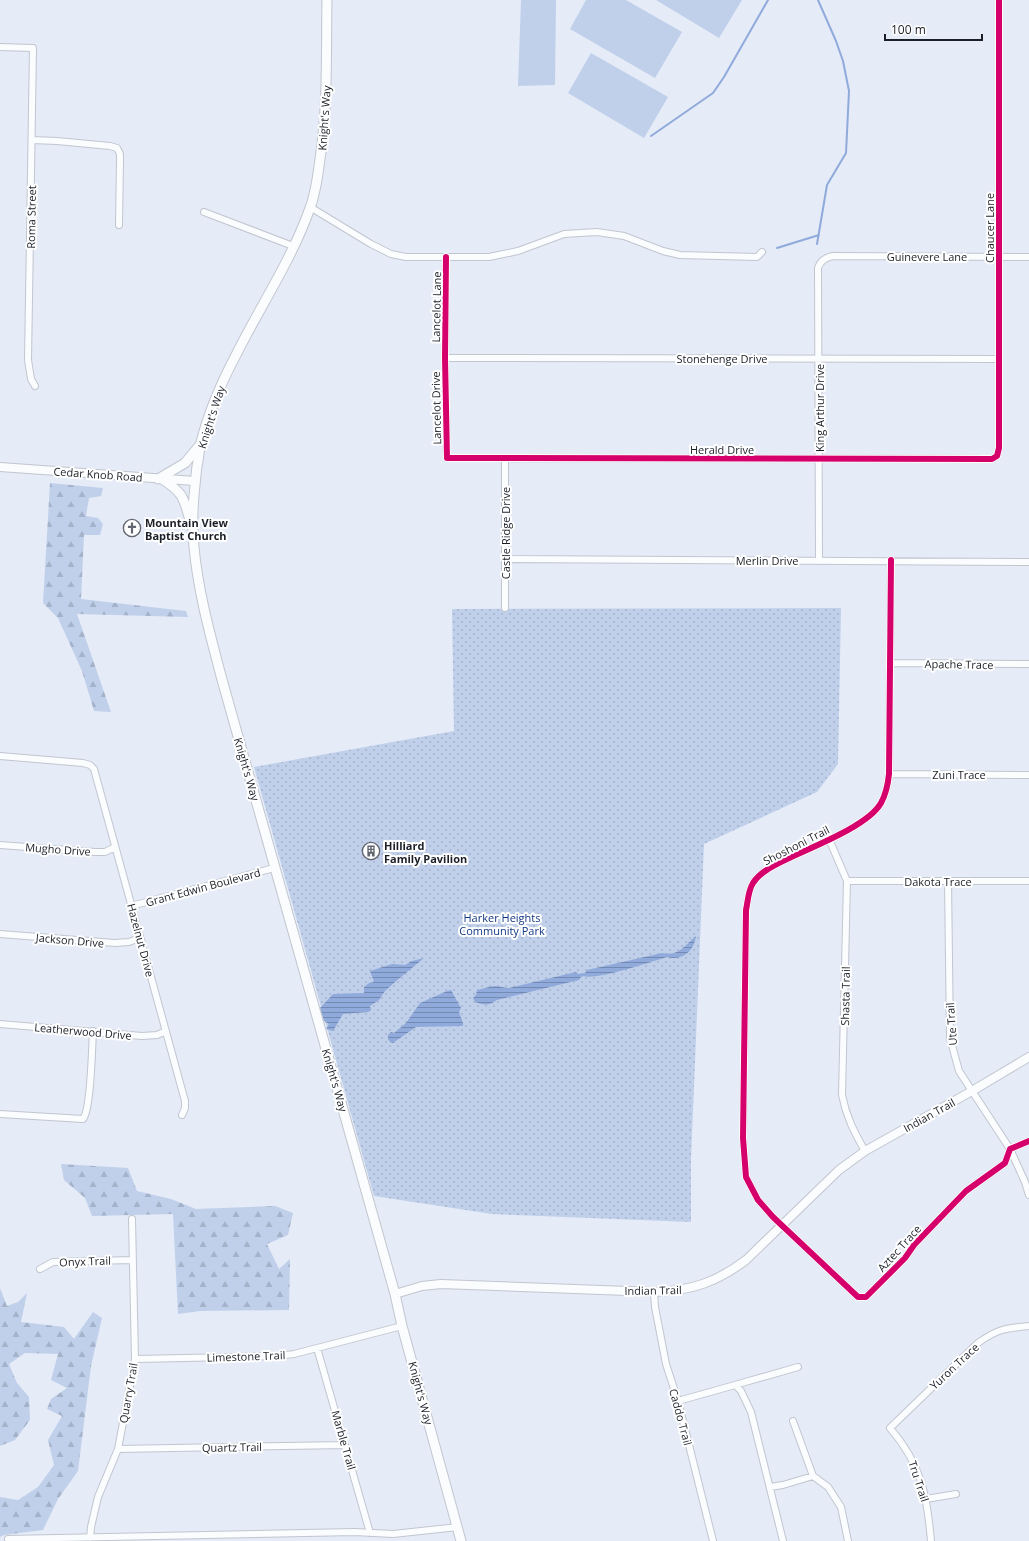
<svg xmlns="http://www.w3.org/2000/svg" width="1029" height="1541" font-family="'Open Sans',sans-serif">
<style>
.grass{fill:#c0d0eb}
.forest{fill:url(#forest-firs)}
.park{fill:url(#park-dots)}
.water{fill:url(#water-rules)}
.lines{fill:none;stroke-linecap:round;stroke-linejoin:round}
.stream{stroke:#8faadb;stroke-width:2}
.minor-casing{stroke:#c1c6cf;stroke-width:8}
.tertiary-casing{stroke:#c1c6cf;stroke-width:10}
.secondary-casing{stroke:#c1c6cf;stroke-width:11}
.minor{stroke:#fbfcfe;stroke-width:6}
.tertiary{stroke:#fbfcfe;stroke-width:8}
.secondary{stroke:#fbfcfe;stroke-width:9}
.cycleway-casing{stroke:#fff;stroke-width:8}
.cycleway{stroke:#d6006c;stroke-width:6}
.labels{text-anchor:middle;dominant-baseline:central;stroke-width:4;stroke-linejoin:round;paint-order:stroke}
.street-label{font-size:11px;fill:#1b1f27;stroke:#fff}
.poi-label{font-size:11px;font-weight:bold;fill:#1b1f27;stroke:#fff;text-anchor:start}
.park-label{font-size:11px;fill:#113884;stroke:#fff}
</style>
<defs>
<pattern id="forest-firs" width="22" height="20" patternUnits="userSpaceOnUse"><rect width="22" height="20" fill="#c0d0eb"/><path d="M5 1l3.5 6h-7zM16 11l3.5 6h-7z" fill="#a4b2ca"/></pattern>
<pattern id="park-dots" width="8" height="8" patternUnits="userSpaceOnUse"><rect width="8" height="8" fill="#c0d0eb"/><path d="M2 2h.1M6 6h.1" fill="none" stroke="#a4b2ca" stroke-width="1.8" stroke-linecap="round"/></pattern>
<pattern id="water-rules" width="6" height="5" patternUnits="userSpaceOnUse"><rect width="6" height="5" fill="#8faadb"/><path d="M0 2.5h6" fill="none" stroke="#748ab2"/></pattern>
</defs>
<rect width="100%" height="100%" fill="#e5ebf7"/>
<!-- grass -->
<path class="grass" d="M521,0H556L555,85L518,86Z
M586,0H626L682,32L655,78L570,29Z
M656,0H742L719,38Z
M591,53L668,97L644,138L568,93Z"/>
<!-- forest -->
<path class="forest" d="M50,483L103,488L101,496L89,498L86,516L98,518L103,524L100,535H84L81,599L186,611L188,617L77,614L111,712L94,711L82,671L58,618L43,603Z
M61,1164L128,1168L137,1191L171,1199L196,1209L275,1206L293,1213L288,1235L267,1244L279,1269L290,1259L289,1310L200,1311L178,1314L173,1214L92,1216L85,1198L64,1180Z
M0,1288L7,1306L18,1302L27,1293L21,1322L64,1327L74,1339L93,1312L102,1318L91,1366L78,1471L58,1499L43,1530L4,1535L0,1537V1497L18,1500L38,1487L54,1465L48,1440L62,1416L47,1409L51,1399L67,1388L51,1380L58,1354L25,1353L9,1364L17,1383L29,1397L30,1420L15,1440L0,1446Z"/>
<!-- park -->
<path class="park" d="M841,608L838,764L817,792L704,844L691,1159V1222L492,1214L374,1196L254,767L454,731L452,609Z"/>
<!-- water -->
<path class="water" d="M696,936C694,951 683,961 667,957C654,961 594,981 584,976L581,977L579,980L497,1000C489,1006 484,1005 475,1002L473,998L476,995L477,990C483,989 489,986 495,986C500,986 504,988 509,988L576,972L578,974L585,973L587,970L662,953C681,956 683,946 696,936Z
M424,958L395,982L385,991L379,1000L370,1006L371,1010L368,1012L343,1014L333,1031L326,1029L329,1024L324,1021L320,1008L333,994L364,993V987L369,983L374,982L370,971L392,964L405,965L412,961Z
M451,990L461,1008L459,1012L463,1023V1026L416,1027L393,1043L390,1042L388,1039V1035L391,1032L394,1033L406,1023L420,1003L447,991Z"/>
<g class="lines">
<!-- stream -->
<path class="stream" d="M651,136L713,93L724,77L768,0
M817,244L827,185L846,153L849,91L843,61L836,41L818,0
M777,248L819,235"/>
<defs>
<path id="minor" d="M0,47L33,48L28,360L31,379L35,386
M32,140L57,141L110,146L117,148L120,154V161L119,225
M310,207L371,244L391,254L406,257H489L518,251L564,234L597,232L624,236L663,251L680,255L757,257L762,252
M204,212L293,246
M446,257L445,358L447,458L992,459L997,456L999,448V0
M445,358L999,359
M505,559L1029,562
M819,560L818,268C821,260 825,258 833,256L1029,257
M891,560L889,774C888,784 886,794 881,803C868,826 812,847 787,859C775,865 761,871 753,883C748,891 748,901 746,910L743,1138L746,1177L758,1200L773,1217L858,1297H866L905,1258L914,1245L966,1191L1005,1163L1010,1149L1029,1141
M505,608V459
M890,663L1029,664
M0,756L83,763L90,765L94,769L185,1101V1108L182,1115
M889,774L1029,775
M829,839L847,881L842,1095C846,1116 854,1132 865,1151
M0,845L95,852H105L115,847
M847,881H1029
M948,881L950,1038L959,1071L1010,1149L1025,1182L1029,1195
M131,906L274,868
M0,934L115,943L129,942L140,938
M0,1024L142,1036L157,1035L166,1031
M0,1114L83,1119C91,1110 92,1047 93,1031
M40,1269L53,1262L132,1260
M654,1292L655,1307L666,1364L678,1401L713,1541
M317,1348L370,1533
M135,1359L278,1356L294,1354L402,1326
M735,1385L798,1367
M678,1401L735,1385L741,1391L751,1412L783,1541
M793,1421L813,1476
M118,1449L345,1445
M770,1487L783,1485L813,1476L828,1487L841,1507L848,1541
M926,1499L956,1494
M90,1538L91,1527L98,1497L118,1449L135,1359L132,1219
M8,1539L355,1532L393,1534L458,1527
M931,1541C927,1494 921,1464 890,1428L978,1343C997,1329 1006,1328 1029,1326"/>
<path id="tertiary" d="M0,467L195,481
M395,1294L422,1286L441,1284L654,1292C691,1291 717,1282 746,1260L839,1170L865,1151L972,1091L1029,1057"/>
<path id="secondary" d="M327,0C326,53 328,107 320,159C318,175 316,192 310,208C292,259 261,305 237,353C222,381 209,411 201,442C199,450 199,458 197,466C194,493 191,520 194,547C198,591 210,634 221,676L395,1294L402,1326L461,1541
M158,479L185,463L200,445
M162,479C185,494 183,498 191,523"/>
</defs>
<!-- minor casing -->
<use href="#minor" class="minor-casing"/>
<!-- tertiary casing -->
<use href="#tertiary" class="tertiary-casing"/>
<!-- secondary casing -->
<use href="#secondary" class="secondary-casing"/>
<!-- minor -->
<use href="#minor" class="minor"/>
<!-- tertiary -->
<use href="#tertiary" class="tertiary"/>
<!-- secondary -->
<use href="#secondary" class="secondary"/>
<defs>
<path id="cycleway" d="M446,257L445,358L447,458L992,459L997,456L999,448V0
M891,560L889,774C888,784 886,794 881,803C868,826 812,847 787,859C775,865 761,871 753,883C748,891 748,901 746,910L743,1138L746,1177L758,1200L773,1217L858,1297H866L905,1258L914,1245L966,1191L1005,1163L1010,1149L1029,1141"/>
</defs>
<!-- cycleway casing -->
<use href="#cycleway" class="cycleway-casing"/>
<!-- cycleway -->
<use href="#cycleway" class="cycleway"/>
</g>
<!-- icons -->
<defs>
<symbol id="church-ring" viewBox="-11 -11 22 22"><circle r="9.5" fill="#fff" stroke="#626670" stroke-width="1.5"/><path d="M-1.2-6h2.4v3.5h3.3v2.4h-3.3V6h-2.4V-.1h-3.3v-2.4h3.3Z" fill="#626670"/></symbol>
<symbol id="building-ring" viewBox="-11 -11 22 22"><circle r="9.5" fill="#fff" stroke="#626670" stroke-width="1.5"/><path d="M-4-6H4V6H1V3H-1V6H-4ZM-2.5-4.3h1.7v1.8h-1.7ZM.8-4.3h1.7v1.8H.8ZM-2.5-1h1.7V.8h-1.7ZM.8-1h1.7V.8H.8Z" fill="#626670"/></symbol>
</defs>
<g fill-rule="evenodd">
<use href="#church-ring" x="122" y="518" width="20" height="20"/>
<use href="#building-ring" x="361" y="841" width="20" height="20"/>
</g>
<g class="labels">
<!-- street labels -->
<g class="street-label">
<text transform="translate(324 118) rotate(-86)">Knight's Way</text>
<text transform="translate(31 217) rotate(-89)">Roma Street</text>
<text transform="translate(989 228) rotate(-90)">Chaucer Lane</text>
<text x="927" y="256">Guinevere Lane</text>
<text transform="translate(436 307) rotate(-89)">Lancelot Lane</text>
<text x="722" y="358">Stonehenge Drive</text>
<text transform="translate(436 408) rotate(-91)">Lancelot Drive</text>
<text transform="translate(819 408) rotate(-90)">King Arthur Drive</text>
<text transform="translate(211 417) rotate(-72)">Knight's Way</text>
<text x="722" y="449">Herald Drive</text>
<text transform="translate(98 474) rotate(4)">Cedar Knob Road</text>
<text transform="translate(505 533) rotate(-90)">Castle Ridge Drive</text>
<text x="767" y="560">Merlin Drive</text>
<text transform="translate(959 664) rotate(1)">Apache Trace</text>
<text transform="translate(247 769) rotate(74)">Knight's Way</text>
<text x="959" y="774">Zuni Trace</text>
<text transform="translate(796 845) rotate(-27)">Shoshoni Trail</text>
<text transform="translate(58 849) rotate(4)">Mugho Drive</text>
<text x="938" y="881">Dakota Trace</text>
<text transform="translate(203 887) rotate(-15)">Grant Edwin Boulevard</text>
<text transform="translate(70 940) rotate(5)">Jackson Drive</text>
<text transform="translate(141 940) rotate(75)">Hazelnut Drive</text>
<text transform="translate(845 996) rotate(-89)">Shasta Trail</text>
<text transform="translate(951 1024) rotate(-94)">Ute Trail</text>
<text transform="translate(83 1031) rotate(5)">Leatherwood Drive</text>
<text transform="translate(335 1080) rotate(74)">Knight's Way</text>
<text transform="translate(929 1115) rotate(-29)">Indian Trail</text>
<text transform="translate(899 1248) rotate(-48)">Aztec Trace</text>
<text transform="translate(85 1261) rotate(-2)">Onyx Trail</text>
<text transform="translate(653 1290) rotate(-1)">Indian Trail</text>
<text transform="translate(246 1356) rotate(-2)">Limestone Trail</text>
<text transform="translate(954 1366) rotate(-43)">Yuron Trace</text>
<text transform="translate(128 1393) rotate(-80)">Quarry Trail</text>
<text transform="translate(421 1393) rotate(75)">Knight's Way</text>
<text transform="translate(681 1417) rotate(75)">Caddo Trail</text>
<text transform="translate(344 1440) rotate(74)">Marble Trail</text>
<text transform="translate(232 1447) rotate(-1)">Quartz Trail</text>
<text transform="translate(919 1481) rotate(72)">Tru Trail</text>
</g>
<!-- poi labels -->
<g class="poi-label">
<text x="145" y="522">Mountain View<tspan x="145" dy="13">Baptist Church</tspan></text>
<text x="384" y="845">Hilliard<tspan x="384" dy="13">Family Pavilion</tspan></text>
</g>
<!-- park labels -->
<g class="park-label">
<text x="502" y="917">Harker Heights<tspan x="502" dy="13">Community Park</tspan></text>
</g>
</g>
<!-- scale -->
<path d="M885 34v6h97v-6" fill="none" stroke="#1b1f27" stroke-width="2"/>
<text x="891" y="34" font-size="12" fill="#1b1f27" stroke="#ffffff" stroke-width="3" paint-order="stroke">100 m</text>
</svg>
